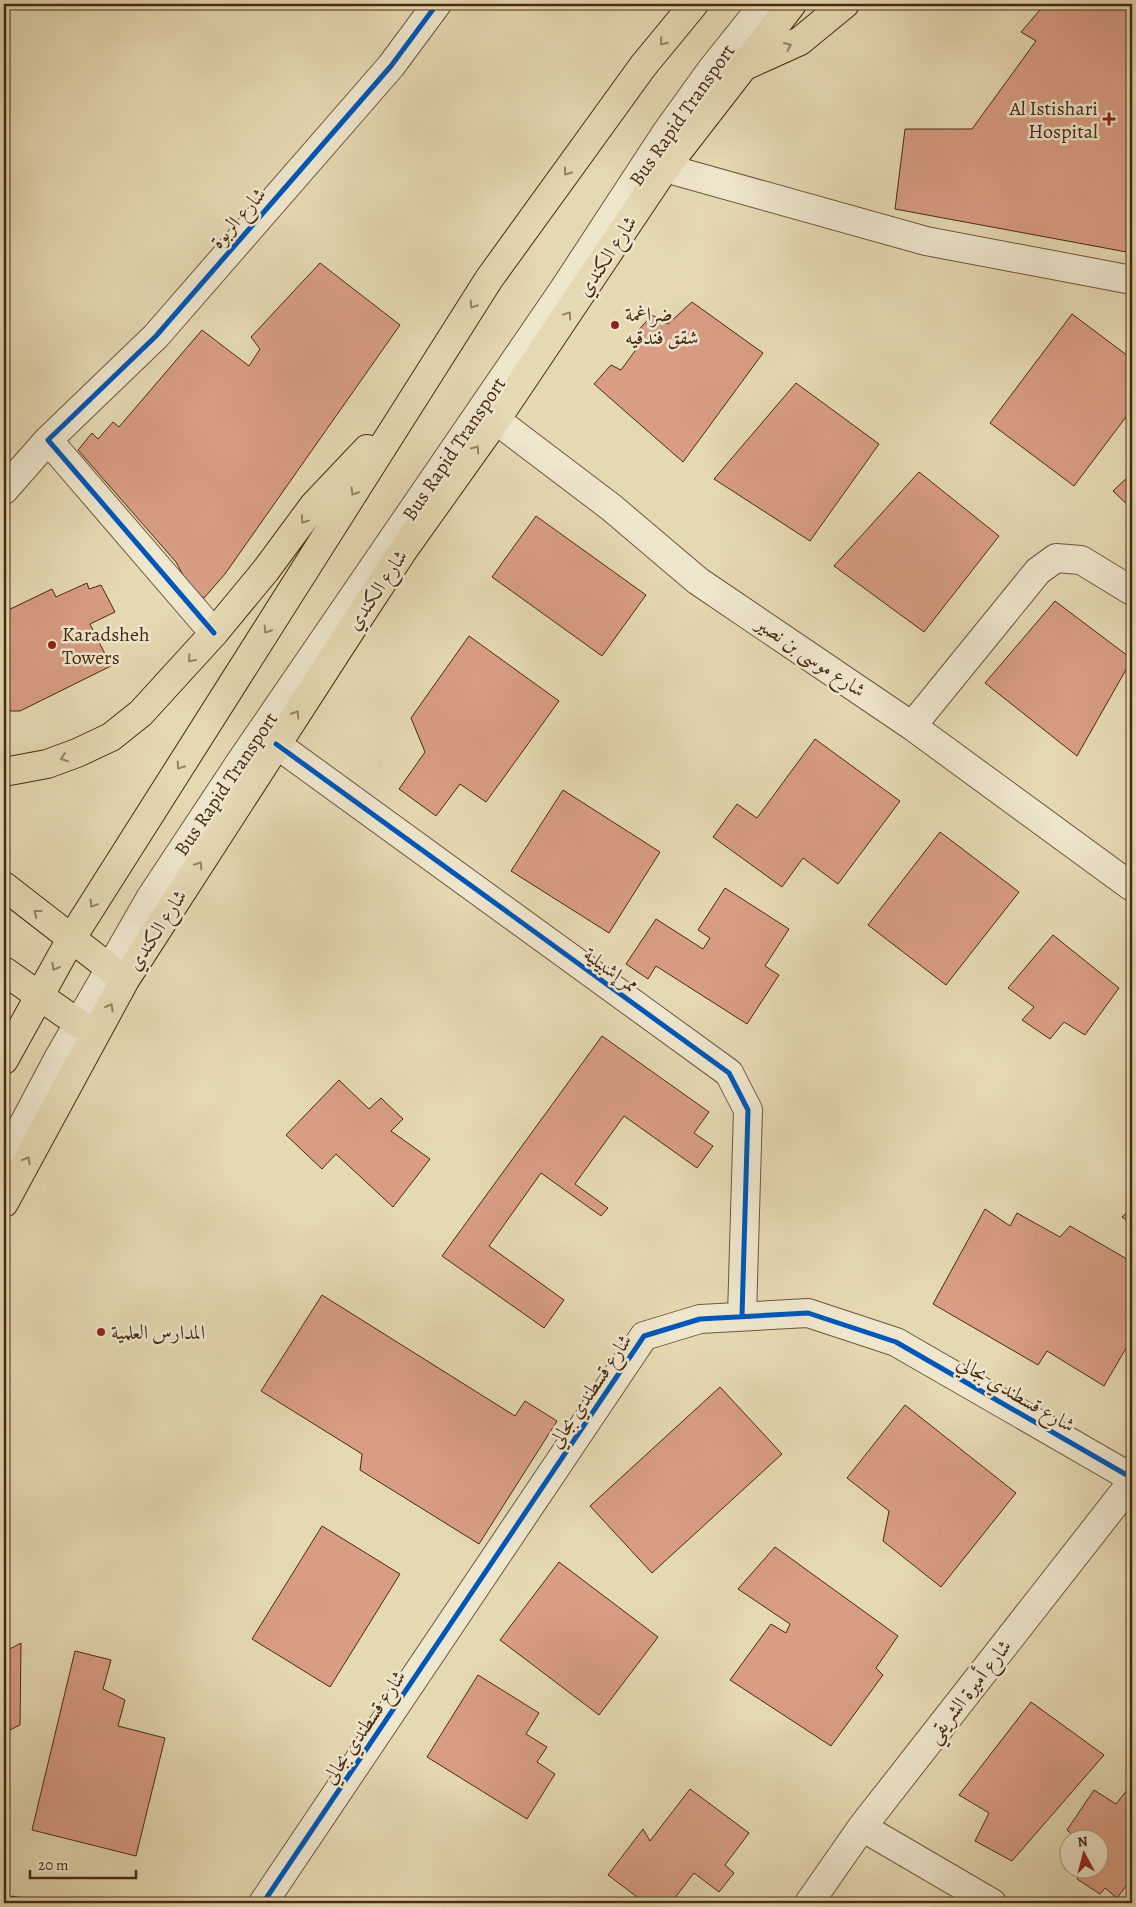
<svg xmlns="http://www.w3.org/2000/svg" width="1136" height="1907" font-family="Alegreya,Amiri,serif">
<style>
.building{fill:#d89d83;stroke:#482a13}
.lines{fill:none;stroke-linecap:round;stroke-linejoin:round}
.minor-casing{stroke:#6f563b;stroke-width:30}
.major-casing{stroke:#482a13;stroke-width:30}
.minor{stroke:#eee6cd;stroke-width:28}
.major{stroke:#e5d9b2;stroke-width:28}
.cycleway-casing{stroke:#eee6cd;stroke-width:8}
.cycleway{stroke:#0057b8;stroke-width:5}
.oneway{stroke:#968262}
.poi-dot{fill:#8f2418;stroke:#eee6cd;stroke-width:2}
.labels{text-anchor:middle;dominant-baseline:central;stroke-width:5;stroke-linejoin:round;paint-order:stroke}
.poi-label{font-size:20px;fill:#482a13;stroke:#eee6cd;text-anchor:start}
.street-label{font-size:20px;fill:#482a13;stroke:#eee6cd}
</style>
<rect width="100%" height="100%" fill="#e5d9b2"/>
<filter id="stains"><feTurbulence type="fractalNoise" baseFrequency=".004" numOctaves="4"/><feColorMatrix values="0 0 0 0 .2 0 0 0 0 .09 0 0 0 0 .02 0 0 0 .5 -.17"/></filter>
<radialGradient id="worn" r=".72"><stop offset=".6" stop-color="#630" stop-opacity="0"/><stop offset="1" stop-color="#630" stop-opacity=".3"/></radialGradient>
<!-- building -->
<path class="building" d="M1045,4H1132V253L895,209L905,129H972L1036,41L1021,32Z
M320,263L400,325L225,574L204,598L191,590L176,562L78,450L92,433L98,439L113,422L119,427L202,330L249,366L260,349L251,337Z
M692,302L763,353L683,462L594,384L611,365L621,370L643,340L636,333L652,315L668,324Z
M1072,314L1132,359V409L1074,486L990,423Z
M796,383L879,444L810,541L714,479Z
M919,472L999,536L924,632L834,566Z
M1132,473V509L1113,491Z
M536,516L646,595L602,656L492,577Z
M87,583L89,589L101,585L115,612L90,624L111,666L20,711H4V612L52,589L56,597Z
M1055,601L1132,659L1077,756L985,683Z
M469,636L559,701L486,802L460,784L436,816L399,789L425,752L411,718Z
M815,739L900,801L838,884L803,858L782,887L713,837L737,804L757,818Z
M563,790L660,852L609,933L511,871Z
M940,832L1019,892L946,985L868,925Z
M725,888L789,929L765,966L779,975L747,1024L656,966L648,979L626,964L656,919L703,949L710,938L698,930Z
M1053,935L1119,988L1085,1035L1064,1022L1050,1039L1022,1020L1034,1007L1008,988Z
M602,1036L709,1112L694,1133L713,1146L697,1168L624,1116L575,1184L608,1208L601,1216L541,1173L489,1246L564,1300L544,1328L442,1256Z
M339,1080L369,1109L381,1098L403,1119L391,1131L430,1159L393,1207L336,1154L322,1169L286,1135Z
M1132,1208V1224L1122,1217Z
M985,1209L1010,1226L1017,1213L1060,1237L1070,1226L1132,1262V1338L1104,1386L1047,1351L1038,1365L933,1304Z
M322,1295L515,1416L525,1401L557,1421L479,1544L360,1470L362,1454L261,1391Z
M720,1387L782,1454L652,1573L590,1506Z
M905,1405L1016,1493L941,1587L883,1541L889,1511L847,1478Z
M322,1526L400,1574L330,1687L252,1639Z
M775,1547L898,1636L876,1668L883,1675L831,1746L730,1680L771,1624L786,1633L790,1624L738,1589Z
M559,1562L658,1637L599,1715L500,1640Z
M21,1643L20,1725L4,1733V1652Z
M75,1651L111,1660L103,1689L125,1700L118,1726L165,1738L136,1856L32,1830Z
M478,1675L539,1713L526,1734L547,1747L537,1762L555,1774L527,1819L427,1757Z
M1031,1702L1104,1755L1012,1861L975,1841L989,1813L959,1795Z
M1132,1784V1878L1117,1898L1105,1888L1100,1894L1077,1879L1083,1870H1098V1840H1078L1067,1830L1094,1790L1116,1804Z
M690,1789L749,1833L725,1865L734,1873L719,1892L694,1873L671,1903H645L608,1875L643,1829L650,1841Z
M12,1896L45,1903H10Z"/>
<g class="lines">
<defs>
<path id="minor" d="M665,168L926,241L1132,280
M496,420L612,508L698,581L912,726L1132,887
M48,440L214,633
M4,490L48,440L156,336L391,66L437,4
M912,726L1038,571L1056,558L1081,560L1132,591
M276,744L729,1073L748,1110L742,1316
M4,1161L58,1059L151,897L241,761L564,289L666,133L712,69L764,4
M862,1827L992,1903
M263,1903L644,1336L700,1319L808,1313L896,1342L1132,1478
M809,1903L862,1827L1132,1482"/>
<path id="major" d="M747,65L800,41L845,4
M4,772L47,764L77,753L111,737L141,713L214,633L266,570L314,505L367,449
M4,886L125,980
M4,971L95,1035
M4,1060L71,939L489,279L643,66L694,4
M4,1203L125,980L345,639L402,552L496,420L665,168L792,4"/>
</defs>
<!-- minor casing -->
<use href="#minor" class="minor-casing"/>
<!-- major casing -->
<use href="#major" class="major-casing"/>
<!-- minor -->
<use href="#minor" class="minor"/>
<!-- major -->
<use href="#major" class="major"/>
<defs>
<path id="cycleway" d="M214,633L48,440L156,336L391,66L437,4
M276,744L729,1073L748,1110L742,1316
M263,1903L644,1336L700,1319L808,1313L896,1342L1132,1478"/>
</defs>
<!-- cycleway casing -->
<use href="#cycleway" class="cycleway-casing"/>
<!-- cycleway -->
<use href="#cycleway" class="cycleway"/>
</g>
<!-- one-way arrows -->
<defs><path id="oneway-chevron" d="M-2-3.5L2.5 0L-2 3.5" fill="none" stroke-width="1.6" stroke-linecap="round" stroke-linejoin="round" transform="scale(1.25)"/></defs>
<g class="oneway">
<use href="#oneway-chevron" transform="translate(663 42) rotate(129)"/>
<use href="#oneway-chevron" transform="translate(788 46) rotate(-25)"/>
<use href="#oneway-chevron" transform="translate(567 172) rotate(126)"/>
<use href="#oneway-chevron" transform="translate(473 305) rotate(123)"/>
<use href="#oneway-chevron" transform="translate(568 315) rotate(-56)"/>
<use href="#oneway-chevron" transform="translate(476 449) rotate(-55)"/>
<use href="#oneway-chevron" transform="translate(354 492) rotate(122)"/>
<use href="#oneway-chevron" transform="translate(304 520) rotate(127)"/>
<use href="#oneway-chevron" transform="translate(267 630) rotate(122)"/>
<use href="#oneway-chevron" transform="translate(191 659) rotate(132)"/>
<use href="#oneway-chevron" transform="translate(296 714) rotate(-57)"/>
<use href="#oneway-chevron" transform="translate(64 758) rotate(160)"/>
<use href="#oneway-chevron" transform="translate(180 766) rotate(123)"/>
<use href="#oneway-chevron" transform="translate(199 865) rotate(-57)"/>
<use href="#oneway-chevron" transform="translate(93 904) rotate(122)"/>
<use href="#oneway-chevron" transform="translate(37 913) rotate(-143)"/>
<use href="#oneway-chevron" transform="translate(55 967) rotate(119)"/>
<use href="#oneway-chevron" transform="translate(110 1007) rotate(-61)"/>
<use href="#oneway-chevron" transform="translate(27 1160) rotate(-62)"/>
</g>
<!-- markers -->
<g class="poi-dot">
<path d="M1106.5 111.5h5v5h5v5h-5v5h-5v-5h-5v-5h5z"/>
<circle cx="615" cy="325" r="5"/>
<circle cx="52" cy="645" r="5"/>
<circle cx="101" cy="1332" r="5"/>
</g>
<g class="labels">
<!-- poi labels -->
<g class="poi-label">
<text x="1098" y="108" text-anchor="end">Al Istishari<tspan x="1098" dy="23">Hospital</tspan></text>
<text x="625" y="314">ضراغمة<tspan x="625" dy="23">شقق فندقيه</tspan></text>
<text x="62" y="634">Karadsheh<tspan x="62" dy="23">Towers</tspan></text>
<text x="111" y="1332">المدارس العلمية</text>
</g>
<!-- street labels -->
<g class="street-label">
<text transform="translate(682 115) rotate(-55)">Bus Rapid Transport</text>
<text transform="translate(238 218) rotate(-49)">شارع الربوة</text>
<text transform="translate(607 256) rotate(-57)">شارع الكندي</text>
<text transform="translate(454 449) rotate(-56)">Bus Rapid Transport</text>
<text transform="translate(377 590) rotate(-56)">شارع الكندي</text>
<text transform="translate(811 657) rotate(34)">شارع موسى بن نصير</text>
<text transform="translate(226 784) rotate(-56)">Bus Rapid Transport</text>
<text transform="translate(157 930) rotate(-57)">شارع الكندي</text>
<text transform="translate(611 970) rotate(36)">ممر إشبيلية</text>
<text transform="translate(590 1391) rotate(-56)">شارع قسطندي بجالي</text>
<text transform="translate(1016 1394) rotate(30)">شارع قسطندي بجالي</text>
<text transform="translate(969 1691) rotate(-52)">شارع أميرة الشريقي</text>
<text transform="translate(364 1727) rotate(-56)">شارع قسطندي بجالي</text>
</g>
</g>
<!-- margin -->
<rect width="1136" height="1907" fill="none" stroke="#e5d9b2" stroke-width="20"/>
<rect x="5" y="5" width="1126" height="1897" fill="none" stroke="#482a13" stroke-width="2.5"/>
<rect x="10" y="10" width="1116" height="1887" fill="none" stroke="#482a13"/>
<!-- north arrow -->
<g transform="translate(1084 1854) rotate(353)"><circle r="24" fill="#eee6cd" stroke="#ac9b83"/>
<path d="M0-4L9 19L0 12L-9 19Z" fill="#8f2418"/>
<text y="-8" font-size="14" font-weight="bold" text-anchor="middle" fill="#482a13">N</text>
</g>
<!-- scale -->
<path d="M30 1870v8h106v-8" fill="none" stroke="#482a13" stroke-width="2.5"/>
<text x="38" y="1870" font-size="15" fill="#482a13" stroke="#eee6cd" stroke-width="4" paint-order="stroke">20 m</text>
<rect width="100%" height="100%" filter="url(#stains)"/>
<rect width="100%" height="100%" fill="url(#worn)"/>
</svg>
